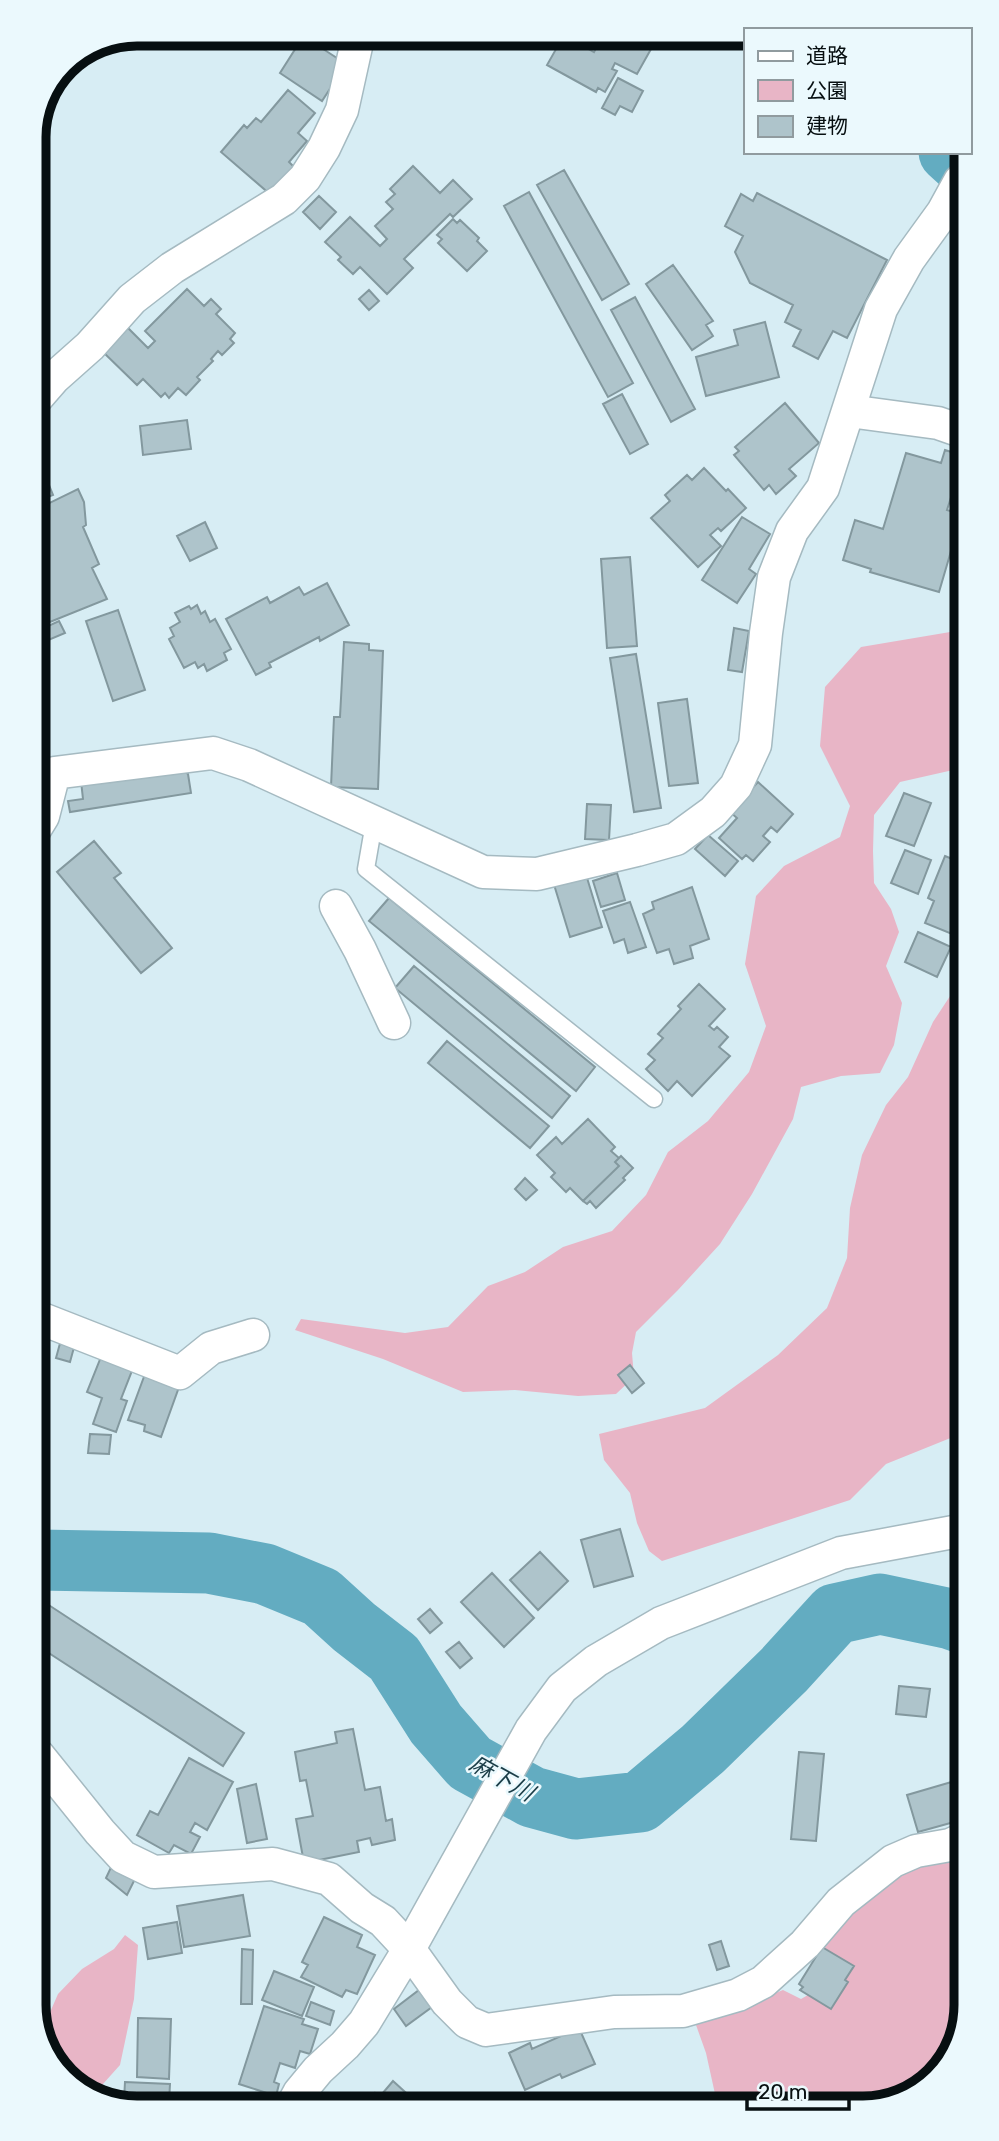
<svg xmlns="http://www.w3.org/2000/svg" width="999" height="2141" font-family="Rubik,'Noto Sans JP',sans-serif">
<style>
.green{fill:#e8b5c6}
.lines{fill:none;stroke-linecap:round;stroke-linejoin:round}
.river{stroke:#63acc1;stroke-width:61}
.building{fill:#aec4cb;stroke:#83989e;stroke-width:2}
.lane-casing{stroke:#a5bac1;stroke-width:19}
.street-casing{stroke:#a5bac1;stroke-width:35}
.lane{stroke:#fff;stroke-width:16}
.street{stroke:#fff;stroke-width:32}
.labels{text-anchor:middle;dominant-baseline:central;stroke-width:5;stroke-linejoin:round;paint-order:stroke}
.water-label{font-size:23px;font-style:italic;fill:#1a3d47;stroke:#ebf9fd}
.rim{fill:none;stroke:#070f11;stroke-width:9}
</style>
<rect width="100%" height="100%" fill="#d7edf4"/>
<!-- green -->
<path class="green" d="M962,630V768L900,782L874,815L873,851L874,883L891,909L899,932L886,966L902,1003L894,1045L880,1073L841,1076L801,1087L793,1119L752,1194L720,1244L678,1290L636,1332L632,1353L634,1377L616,1394L578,1396L515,1390L463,1392L383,1359L295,1330L301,1319L405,1333L448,1327L488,1286L525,1272L563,1247L612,1231L646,1195L668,1152L708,1121L749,1072L766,1026L745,964L756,896L784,866L840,837L850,806L820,746L825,687L861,647Z
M963,983L964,1450L953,1437L886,1464L850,1500L662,1561L649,1551L637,1523L630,1493L604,1460L599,1434L705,1408L778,1355L827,1308L847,1258L850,1208L862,1155L886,1105L908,1077L933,1022L956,987Z
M965,1848L966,2005L948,2062L896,2102L717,2103L706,2053L696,2025L783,1990L801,1999L834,1980V1965L812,1948L898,1870Z
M125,1935L138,1945L134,1999L120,2065L94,2094L74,2087L39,2038V2034L41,2033L58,1994L82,1969L114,1949Z"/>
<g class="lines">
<!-- river -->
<path class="river" d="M949,152L960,162
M38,1560L209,1563L265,1574L321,1597L354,1627L394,1658L436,1724L470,1763L532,1797L576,1809L640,1802L703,1749L784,1670L835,1614L880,1604L951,1619L965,1624"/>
</g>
<!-- building -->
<path class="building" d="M604,33H635L633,38L651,49L637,74L615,63L612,69L617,71L605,92L598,88L596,92L547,65L564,35L594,52Z
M644,33H661L655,46L641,38Z
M301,40L311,47L314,43L346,64L322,101L280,73Z
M618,78L643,91L632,112L620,106L615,115L602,108Z
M288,90L315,113L298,133L307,141L289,162L295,168L271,195L221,152L244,125L247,128L256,118L261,122Z
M413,166L440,193L453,180L472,199L453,217L450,214L404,259L413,268L387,294L360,267L353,274L338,260L341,257L325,242L350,217L380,246L387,239L375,226L393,209L386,202L395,194L390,189Z
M564,170L629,284L602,300L537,185Z
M529,192L633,383L608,397L504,206Z
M757,193L887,260L847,338L833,331L818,359L793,346L801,330L785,322L793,305L750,283L735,252L743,236L725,226L741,194L753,201Z
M319,196L336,212L320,229L303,212Z
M453,219L457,223L460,220L479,238L477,241L487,251L467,271L438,243L442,239L437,235Z
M673,265L713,321L706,325L713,336L692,350L646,284Z
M187,289L204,306L211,299L221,309L216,314L235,333L230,339L234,343L222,355L218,351L211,359L213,361L197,377L200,380L186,395L178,388L169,398L165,393L161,397L143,379L137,385L102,351L127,327L148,348L155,341L145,331Z
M369,290L379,301L369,310L359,299Z
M635,297L695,409L671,422L611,310Z
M765,322L779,377L706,396L696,357L738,345L734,330Z
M622,394L648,444L630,454L603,404Z
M785,403L819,443L789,469L796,476L776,494L769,485L764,490L734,455L739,451L735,447Z
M187,420L191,449L143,455L140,426Z
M945,450L961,455V466L947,510L961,514V517L939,592L870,572L871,569L843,560L855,520L883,529L906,453L941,463Z
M704,468L726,491L728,489L746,508L721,531L718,528L710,535L721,546L698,567L651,518L670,501L665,495L687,475L692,480Z
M44,473L53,495L35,502L34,477Z
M78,489L84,502L86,525L83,527L99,564L92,568L107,599L35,628V510Z
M742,517L770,534L749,569L756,574L737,603L702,580Z
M205,522L217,548L190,561L177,536Z
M630,557L637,646L607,648L601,559Z
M327,583L349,625L320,641L319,637L269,663L271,667L256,675L226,619L267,597L270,603L299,587L304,595Z
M197,605L201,614L205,611L210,622L215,619L231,649L224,653L227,660L207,671L204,664L198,668L195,662L184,668L169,639L174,636L170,628L180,622L175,613L189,606L191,609Z
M118,610L145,690L113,701L86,621Z
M59,621L65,633L39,644L35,632Z
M734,628L749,631L742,672L728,670Z
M344,642L369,644V650L383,651L378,789L331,787L334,717H340Z
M636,654L661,808L634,812L610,658Z
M687,699L698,783L669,786L658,703Z
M174,766L188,774L191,793L70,812L68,801L83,799L81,781Z
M758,782L793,814L777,832L771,827L763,836L770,842L753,861L746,855L742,859L719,838L737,818L730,812Z
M904,793L931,803L914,846L886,836Z
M587,804L611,805L609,840L585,839Z
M708,835L738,861L725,876L695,849Z
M94,841L121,873L114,878L172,948L141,973L57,872Z
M905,850L931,860L918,894L891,883Z
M945,856L962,863L963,922L957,936L925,923L934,901L928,898Z
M584,868L602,927L570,937L552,878Z
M617,873L625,900L601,907L593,881Z
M692,887L709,939L690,946L693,958L674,964L669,949L657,953L643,914L654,909L652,902Z
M389,898L595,1067L576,1091L369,921Z
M630,902L646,947L628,953L624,939L614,943L603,911Z
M918,932L951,947L937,977L905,962Z
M414,966L570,1096L552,1118L395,988Z
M699,984L725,1009L709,1026L714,1030L717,1027L728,1037L719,1047L730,1056L692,1096L677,1081L668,1091L646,1069L655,1060L648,1054L663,1038L658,1034L681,1009L678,1006Z
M447,1041L549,1126L530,1148L428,1063Z
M588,1119L615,1147L611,1151L619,1158L615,1162L619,1166L583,1201L570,1188L566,1192L551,1177L555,1173L537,1155L556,1137L562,1144Z
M621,1156L633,1168L623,1178L625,1180L596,1208L590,1201L587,1204L583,1201L619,1166L615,1162Z
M525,1178L537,1190L526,1200L515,1189Z
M62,1336L76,1340L70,1362L56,1358Z
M103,1352L135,1363L121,1399L127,1401L116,1432L93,1424L102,1398L87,1392Z
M630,1365L644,1383L632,1393L618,1375Z
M145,1374L179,1387L161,1437L144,1431L145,1425L128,1420Z
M90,1434L111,1435L109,1454L88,1453Z
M620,1529L633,1576L594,1587L581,1540Z
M540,1552L568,1581L538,1610L510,1580Z
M492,1573L534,1618L504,1647L461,1602Z
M38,1598L244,1733L223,1766L38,1646Z
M430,1609L442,1623L430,1633L418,1619Z
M459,1642L472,1658L460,1668L446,1652Z
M899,1686L930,1689L926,1717L896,1714Z
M353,1729L365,1790L380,1787L386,1821L392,1819L395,1840L372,1845L370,1838L357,1841L359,1852L304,1863L296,1819L313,1816L306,1780L300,1781L295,1752L337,1743L335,1732Z
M799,1752L824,1754L816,1841L791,1839Z
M189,1758L233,1782L207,1830L195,1823L190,1832L200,1837L191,1854L174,1845L169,1853L137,1835L150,1811L158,1815Z
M965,1778V1819L918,1832L907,1795Z
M256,1784L267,1839L247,1843L237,1789Z
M114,1861L138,1873L127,1895L106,1878Z
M243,1895L250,1936L184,1947L177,1906Z
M324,1917L362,1935L357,1947L375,1955L357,1994L346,1990L342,1997L301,1977L308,1965L302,1962Z
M177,1922L182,1953L148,1959L143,1928Z
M721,1941L729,1966L717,1970L709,1945Z
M822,1947L854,1966L845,1980L848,1982L831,2009L800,1990L803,1987L799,1984Z
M242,1949L253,1950L252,2004H241Z
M274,1971L314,1987L302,2016L262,2000Z
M419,1990L432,2007L406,2026L394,2009Z
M311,2002L334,2011L330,2025L306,2016Z
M264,2006L304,2019L302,2024L318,2029L310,2054L300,2051L295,2068L280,2063L274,2082L279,2084L276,2096L239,2084Z
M138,2018L171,2019L169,2079L137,2077Z
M579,2028L595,2064L562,2078L560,2074L525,2090L509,2053L530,2043L532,2049Z
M393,2081L416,2102L413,2106H396L382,2094Z
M125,2082L170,2084L169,2102L124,2100Z
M375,2093L389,2106H364Z"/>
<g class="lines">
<defs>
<path id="lane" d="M374,823L366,869L654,1099"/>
<path id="street" d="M34,401L54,378L90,346L132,299L172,268L284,199L305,178L324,148L342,110L359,33
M849,411L938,423L961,431
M35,829L43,816L54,773L213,753L249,765L483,872L537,874L637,850L676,839L713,812L736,786L755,745L766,633L774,577L792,531L823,488L881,309L909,259L943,212L960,181
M336,906L360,950L394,1023
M37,1317L180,1373L211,1348L253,1335
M38,1755L100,1832L123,1857L154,1872L273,1864L329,1879L362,1908L383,1921L409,1949L447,2002L467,2022L486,2030L614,2012L683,2011L738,1995L763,1982L805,1944L841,1902L893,1861L916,1851L950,1845L965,1838
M292,2106L299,2093L318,2070L345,2045L364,2023L409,1949L531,1730L562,1688L596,1661L661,1623L841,1553L964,1530"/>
</defs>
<!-- lane casing -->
<use href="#lane" class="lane-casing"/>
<!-- street casing -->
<use href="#street" class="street-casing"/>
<!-- lane -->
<use href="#lane" class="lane"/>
<!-- street -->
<use href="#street" class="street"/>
</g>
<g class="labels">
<!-- water labels -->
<g class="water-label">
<text transform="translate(502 1778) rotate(29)">麻下川</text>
</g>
</g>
<!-- crop -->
<path d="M0 0H999V2141H0ZM137 46H863A91 91 0 0 1 954 137V2005A91 91 0 0 1 863 2096H137A91 91 0 0 1 46 2005V137A91 91 0 0 1 137 46Z" fill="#ebf9fd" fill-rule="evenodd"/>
<path class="rim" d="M137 46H863A91 91 0 0 1 954 137V2005A91 91 0 0 1 863 2096H137A91 91 0 0 1 46 2005V137A91 91 0 0 1 137 46Z"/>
<!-- legend -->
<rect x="744" y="28" width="228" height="126" fill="#ebf9fd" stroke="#909b9f" stroke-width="2"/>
<rect x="758" y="51" width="35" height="10" fill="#ffffff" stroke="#909b9f" stroke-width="2"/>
<text x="806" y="63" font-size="21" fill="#070f11">道路</text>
<rect x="758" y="80" width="35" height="21" fill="#e8b5c6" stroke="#909b9f" stroke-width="2"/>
<text x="806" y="98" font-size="21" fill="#070f11">公園</text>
<rect x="758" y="116" width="35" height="21" fill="#aec4cb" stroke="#909b9f" stroke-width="2"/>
<text x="806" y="133" font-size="21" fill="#070f11">建物</text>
<!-- scale -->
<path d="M747 2099v10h102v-10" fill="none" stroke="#070f11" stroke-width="3.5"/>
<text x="758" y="2099" font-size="21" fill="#070f11" stroke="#ebf9fd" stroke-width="5" paint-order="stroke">20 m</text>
</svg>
